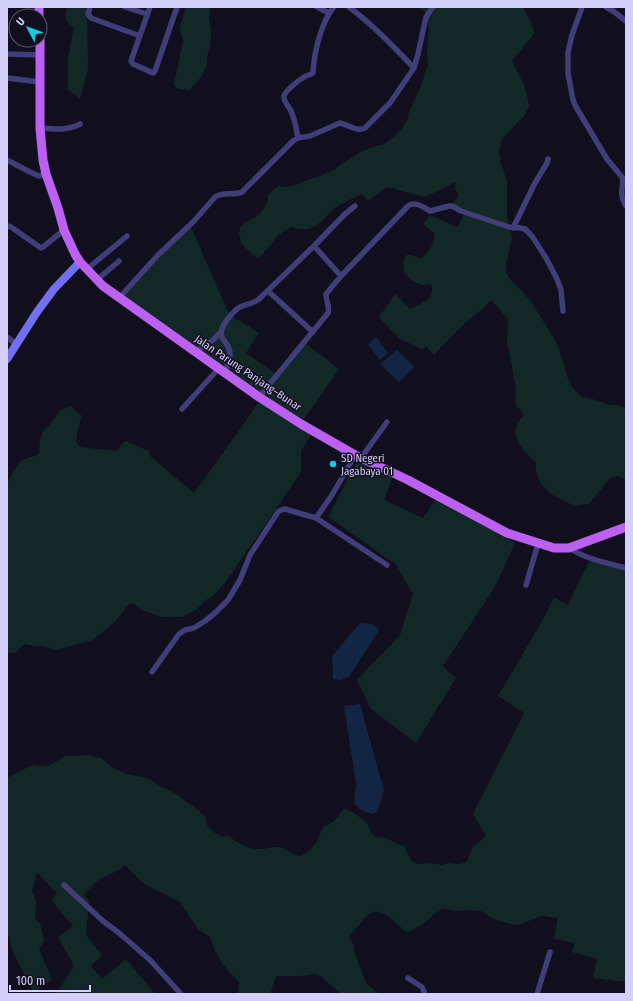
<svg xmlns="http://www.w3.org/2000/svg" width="633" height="1001" font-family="'Fira Sans Condensed',sans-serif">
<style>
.green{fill:#122827}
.water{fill:#122643}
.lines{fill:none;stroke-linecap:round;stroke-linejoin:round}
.stream{stroke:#122643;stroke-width:1.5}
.street{stroke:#403d79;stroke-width:5.5}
.secondary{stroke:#736ff3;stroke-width:8}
.primary{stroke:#bc60f1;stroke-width:9}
.poi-dot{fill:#13cde3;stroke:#110e1e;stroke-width:1.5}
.labels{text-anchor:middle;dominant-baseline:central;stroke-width:3;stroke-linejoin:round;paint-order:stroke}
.street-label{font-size:11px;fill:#d5cffb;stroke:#110e1e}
.poi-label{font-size:11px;fill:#d5cffb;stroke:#110e1e;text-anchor:start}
</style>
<rect width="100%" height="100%" fill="#110e1e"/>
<!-- green -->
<path class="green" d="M67,7H87L88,69L80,98L68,90V58L74,28L65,19Z
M186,7H210L209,18L211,31L210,47L207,57V65L202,76L190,90L179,89L175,87L174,83L183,42C183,36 180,33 180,29C180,23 185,14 186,7Z
M417,7H523L533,26L534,34L512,61L524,85L528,100L529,107L524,116L503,138L500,145L499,151L501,164L507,181V217L512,238L506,265V271L509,278L530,300L554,338L559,349L568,379L574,389L583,397L596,400L611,405H617L626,408V479L618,476L610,478L589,504L574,506L551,494L541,484L536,472V462C526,453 511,441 517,425C518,421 522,418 524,415L517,406L515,402L516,389L507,340L508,319L492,301L491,300C484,309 478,312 470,319C457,330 445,342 434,355L427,347L421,349L399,338L379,317L395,294L410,309C421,304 436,299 431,284C429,284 427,285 424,285C416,285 409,278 404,273C404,256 402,250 421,259C428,252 436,243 434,233L423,224L430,215L457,227L459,226L464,213L451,206L457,198L458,194L455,189L456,182L425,197L387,187L368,201L362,194C354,198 343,202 336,207C320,221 315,235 291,227C274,235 272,246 259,258H257L254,256L241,243L239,234L240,228L244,223L257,216L262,211L268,201V195L274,189L279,186L286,187L293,186L313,178L318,177L335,169L360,152L372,147L385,144L394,137L402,128L408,119L409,111L421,86L428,64L427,51L429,28L427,16L424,11Z
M191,227L229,314L259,333L246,353L279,376L305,343L339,369L299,426L311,435L301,451V472L263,528L224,584L213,596L206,600L197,609L182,617H162L142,610L133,603H131L127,606L116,621L93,640L56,650L43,646H34L26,644L23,645L16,653H7V483L18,464L22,460L39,454L40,440L43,431L54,420L60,410L71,406L81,415V419L78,430L76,442L80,447L117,451C121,448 121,443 126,441L149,451L151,457L194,493L241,428L261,398L120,299L181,232Z
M360,456L395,471L384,500L423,518L439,495L515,543L495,587L443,666L456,678L416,743L371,709L357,680L400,635L413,594L395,564L328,517Z
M590,559L626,569V982L593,978L597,959L572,952L575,943L554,939L558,918L543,916L533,919L520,925L511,924L499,921L490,917L481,911L468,910L458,911L443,909L437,912L423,924L407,933C399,926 383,907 371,913C366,915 354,931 350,936L349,938L354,945L355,955L366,983L375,991L380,994H340L338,991L327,982L321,976L316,974L300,976H276L270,994H238L239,982L223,965L215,951L210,937L197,928L180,902L144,884L125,865L119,870L98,880L84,894L89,902L86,935L102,955L91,966L102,979L126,959L155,994H56L74,966L58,937L73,926L51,900L57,894L37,872L32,891L36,901L35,918L41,926L44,940L39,949L52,979L34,993L12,951L11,943L7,933V778L32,765L40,766H47L52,764L65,756H79L86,755L101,758L113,768L127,774L151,779L159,786L175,793L203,814L206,818L207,826L212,831L222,837L229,836C240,845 250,850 264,849C269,848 275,846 279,847C287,849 295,859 303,855C313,850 319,837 323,827C329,825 334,822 338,817C340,814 341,811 344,809L353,812L367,823L372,833L375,837L385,838L404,846L411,860L414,863L420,864L430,863L442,865L448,863L457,864L464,863L467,861L472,848L486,836L473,814L524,713L498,696L542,621L554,597L568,605Z"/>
<!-- water -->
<path class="water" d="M376,337L388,353L380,360L368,344Z
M397,350L414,367L399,382L380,364Z
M360,623L372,624L379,630L349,677L340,680L333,679L332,656Z
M360,704L384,791L377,812L372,814L361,810L354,803L356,784L344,706Z"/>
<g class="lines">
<!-- stream -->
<path class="stream" d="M71,994L78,982L100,991V994"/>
<!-- street -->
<path class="street" d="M90,7L88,14L91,18L140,36
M125,7L147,14
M150,7L131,61L133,64L153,73L155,71L177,7
M317,7L329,13
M349,7C373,25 393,46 414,68
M582,7L572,35L568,52V73L573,100L576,107L607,159L622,177C624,182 622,185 622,190C621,196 623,201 626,206
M606,7L613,11L626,21
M7,54L40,55
M7,78L40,82
M40,128C54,129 67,131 80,124
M298,138C296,129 295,119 291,111C289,107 283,101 284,96C285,91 299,80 304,77C307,75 310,75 313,73C314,53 321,22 334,7
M7,160L30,172L39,176L46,174
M7,226L11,227L41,248L43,247L64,230
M513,228L535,183L547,163L548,159
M314,246L341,276
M87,269L127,236
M97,280L119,261
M268,291L313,332
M119,298L158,255L194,221L215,197C223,191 234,196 242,192L293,141L298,138L310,136L340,123C349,125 356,132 365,128L390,103L414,68L418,54L426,17L433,7
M7,337L16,344
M195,352L213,340L221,332
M225,373C227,367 230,360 230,354C230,345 225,344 222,337C218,328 231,314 238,308C243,305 252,304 258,300L314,246L345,214L355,206
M259,397L328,313C330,305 326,302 326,294L341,276L408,206C416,201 423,207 430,211L449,206H452L461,211L509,227L521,228L525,229L532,236L546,258L557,279L561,290L563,311
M182,409L219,368
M361,458L387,422
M316,518L332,495L355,455
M569,548C586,559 607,563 626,568
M526,585L538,544
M152,672L179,634L185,630L194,628L205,621L216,612L228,600L240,580L250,555L278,512L281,510L285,509L316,518L387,565
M64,885L103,921L119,933L150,960L181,994
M408,978L422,987L425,994
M537,994L550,952"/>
<!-- secondary -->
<path class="secondary" d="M7,359L37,312L54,289L80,262"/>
<!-- primary -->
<path class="primary" d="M39,16V7
M40,40V128L43,160L46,174L58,208L64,230L75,254L80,262L103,286L259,397L301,424L355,455L408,480L507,533L554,548H569L626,527"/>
</g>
<!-- markers -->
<circle class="poi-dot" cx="333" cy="464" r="4"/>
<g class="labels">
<!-- street labels -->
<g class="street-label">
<text transform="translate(248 373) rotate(34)">Jalan Parung Panjang–Bunar</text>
</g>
<!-- poi labels -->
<g class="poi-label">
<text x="341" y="458">SD Negeri<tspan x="341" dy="13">Jagabaya 01</tspan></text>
</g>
</g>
<!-- border -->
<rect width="633" height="1001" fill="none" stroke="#d5cffb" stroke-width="16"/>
<!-- north arrow -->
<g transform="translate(28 28) rotate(311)"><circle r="19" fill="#110e1e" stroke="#5f5b76"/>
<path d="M0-3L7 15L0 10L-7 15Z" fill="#13cde3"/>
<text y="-6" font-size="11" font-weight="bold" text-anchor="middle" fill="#d5cffb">U</text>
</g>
<!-- scale -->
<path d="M10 985v6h80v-6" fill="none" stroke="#d5cffb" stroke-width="2"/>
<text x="16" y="985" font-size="12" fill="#d5cffb" stroke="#110e1e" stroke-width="3" paint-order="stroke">100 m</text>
</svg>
